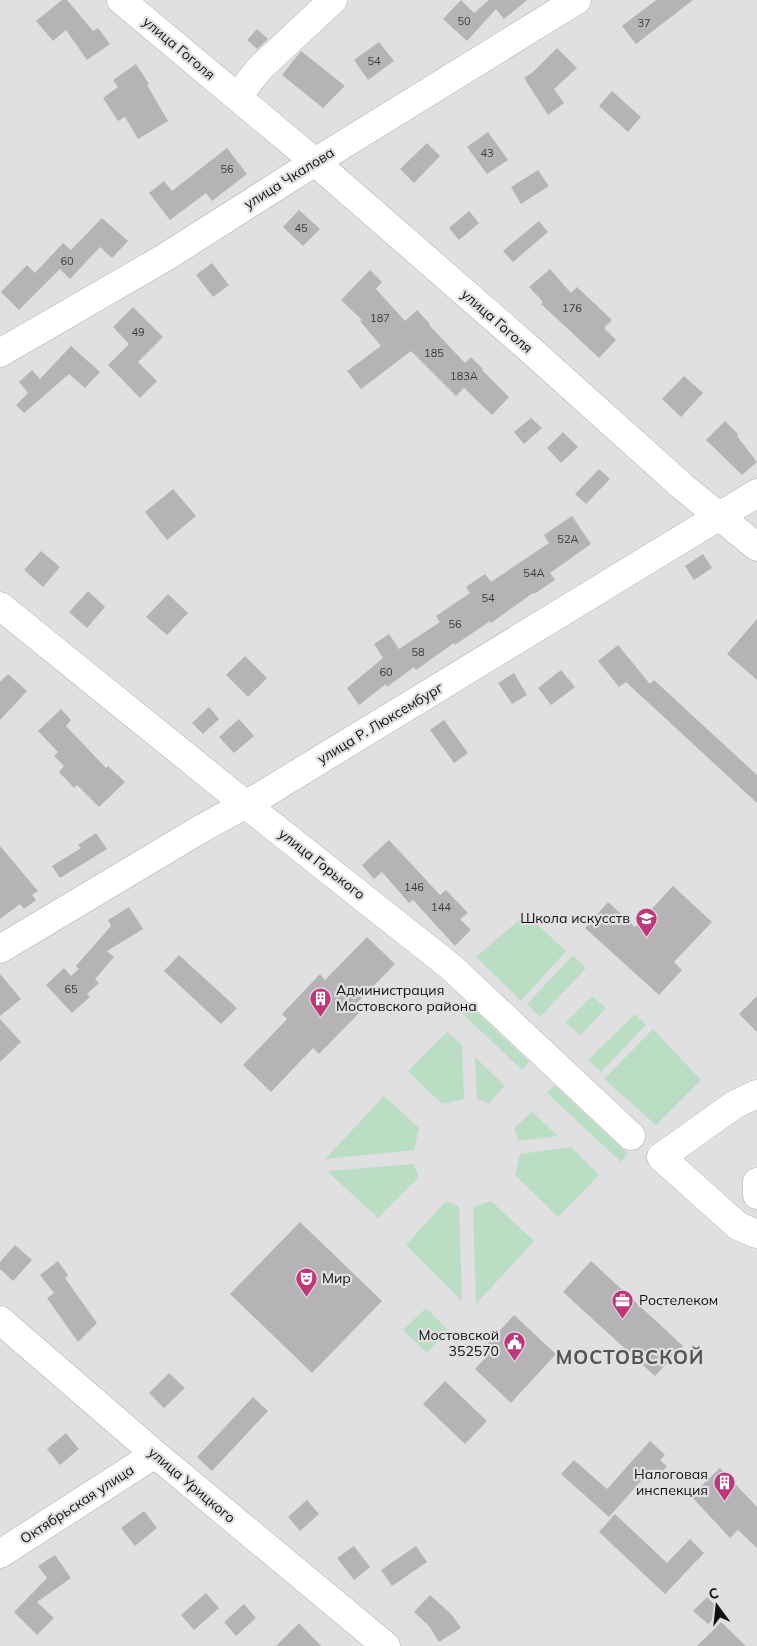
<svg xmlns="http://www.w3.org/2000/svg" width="757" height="1646" font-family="Mulish,sans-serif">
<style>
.green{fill:#baddc4}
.building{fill:#b6b3b6}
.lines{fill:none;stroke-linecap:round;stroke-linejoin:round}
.minor-casing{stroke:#afb0b2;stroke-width:29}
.minor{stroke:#fff;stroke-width:28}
.labels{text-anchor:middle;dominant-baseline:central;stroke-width:4.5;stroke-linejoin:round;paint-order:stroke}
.number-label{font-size:11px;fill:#3a3a3b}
.street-label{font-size:14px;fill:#111112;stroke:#e0e0e3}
.poi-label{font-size:14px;fill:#111112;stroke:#e0e0e3;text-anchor:end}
.district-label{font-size:19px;font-weight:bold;letter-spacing:1px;fill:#525355;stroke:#e0e0e3}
</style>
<rect width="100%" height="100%" fill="#e0e0e3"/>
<!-- green -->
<path class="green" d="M526,914L566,951L521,1001L476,957Z
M573,955L586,968L540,1017L527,1004Z
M592,996L606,1008L581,1035L565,1023Z
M469,1005L529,1062L522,1070L462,1013Z
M635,1014L646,1025L601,1072L588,1060Z
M653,1029L701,1080L656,1125L604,1079Z
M447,1032L462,1045L464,1099L442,1104L408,1071Z
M475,1057L505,1086L489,1103L477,1099Z
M554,1085L628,1154L621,1162L547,1093Z
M384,1096L419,1128L414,1150L325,1159Z
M532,1112L558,1136L519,1141L514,1128Z
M571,1147L599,1175L558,1217L515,1175L520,1154Z
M414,1164L419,1177L378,1218L327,1171Z
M446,1201L459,1206L462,1301L406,1245Z
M491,1201L534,1241L476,1304L473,1207Z
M426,1308L449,1331L427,1353L403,1330Z"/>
<!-- building -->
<path class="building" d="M62,0H67L93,31L98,28L110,44L87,60L66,30L53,41L36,21Z
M461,0L474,13L489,0H527L504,19L496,9L467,41L443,19Z
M656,0H693L636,44L622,26Z
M257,29L268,39L257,49L247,40Z
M379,42L394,61L368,80L354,60Z
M557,48L577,68L554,89L564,103L548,115L524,78L533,72Z
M301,51L345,86L323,108L282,75Z
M136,64L149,84L147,85L168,121L138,139L125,117L118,121L103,98L118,87L113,80Z
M612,91L641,117L628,132L599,106Z
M488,132L508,160L487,174L467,147Z
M427,143L440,156L414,183L400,169Z
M227,148L247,174L212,201L206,193L170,220L149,193L164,181L172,191Z
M538,170L549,186L521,204L511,187Z
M299,210L320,229L303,246L283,227Z
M469,211L479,223L459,240L449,228Z
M102,218L128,241L112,258L100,247L70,279L60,269L19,310L1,292L27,265L35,273L63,243L71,250Z
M539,221L548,232L513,262L503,251Z
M212,263L229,285L213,297L196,275Z
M550,269L571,293L577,287L612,320L604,328L616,340L599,358L541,304L543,302L529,287Z
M370,270L382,282L376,289L405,321L417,310L430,324L429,325L465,363L471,357L483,369L482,370L509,397L492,415L464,388L456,396L411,351L361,389L347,371L381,346L360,321L362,320L341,300Z
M133,307L163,337L138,362L157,381L140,398L108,365L129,344L113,327Z
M71,346L100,372L85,388L69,374L24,413L16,405L28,393L19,382L32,370L40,379Z
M684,376L703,393L681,417L662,399Z
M531,418L542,428L524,444L514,432Z
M725,421L738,434L737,436L757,462L742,475L706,440Z
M563,432L578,447L561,463L547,448Z
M599,469L610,479L586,504L575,494Z
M173,489L196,516L167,540L145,512Z
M572,516L591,544L550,573L555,580L534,594L533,593L491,623L490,621L455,645L454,643L416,670L414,667L387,687L386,684L359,705L347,688L383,658L374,644L389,634L399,649L440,622L436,616L470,593L466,587L485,574L491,582L549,543L544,535Z
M41,551L60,567L43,587L24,570Z
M703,554L712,568L694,580L685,566Z
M88,591L105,607L87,628L69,612Z
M168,594L188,613L167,635L146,617Z
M757,619V680L727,654Z
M618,645L650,684L654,680L757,775V803L626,682L619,687L598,661Z
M245,656L267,678L248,697L226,675Z
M561,670L575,687L551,705L538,688Z
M514,673L527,695L512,704L498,683Z
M8,674L27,691L0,720V682Z
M209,707L219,719L203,734L192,723Z
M61,709L71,720L66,726L106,768L108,766L125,782L99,807L77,785L74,788L59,772L64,766L54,756L58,752L38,731Z
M239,719L254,736L234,753L219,737Z
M444,720L468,753L454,763L430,730Z
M96,833L107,849L60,878L52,866L81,848L78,845Z
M389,840L440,895L446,890L468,913L460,919L471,930L455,946L413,900L409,903L382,872L374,879L362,865Z
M0,846L38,891L32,895L36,900L24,909L20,904L0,919Z
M673,886L712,922L674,962L682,970L659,995L585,928L608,902L635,927Z
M129,907L143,929L107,951L114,957L95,979L99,983L87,994L90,997L72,1013L46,985L64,968L71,976L80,968L79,969L76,966L111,926L108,920Z
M367,937L395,964L354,1006L360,1012L319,1054L313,1048L271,1092L243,1065L287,1019L282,1014L320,974L325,980Z
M179,955L237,1008L221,1024L164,971Z
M0,974L21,999L0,1016Z
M757,996V1032L739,1014Z
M0,1019L21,1042L0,1062Z
M300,1222L382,1301L312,1373L230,1294Z
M15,1245L32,1260L13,1281L0,1269V1262Z
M58,1261L68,1275L65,1278L97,1323L78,1342L47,1298L54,1293L40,1275Z
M591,1261L683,1346L655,1376L563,1292Z
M514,1315L556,1354L511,1403L475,1369L488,1355L482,1350Z
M169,1373L185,1388L164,1408L149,1393Z
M445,1381L487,1421L465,1444L423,1404Z
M253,1397L268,1411L212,1471L197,1457Z
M66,1433L79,1449L60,1465L47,1449Z
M650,1441L665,1455L660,1460L667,1466L655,1480L648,1473L609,1517L561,1474L574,1460L607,1489Z
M720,1468L757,1507V1548L738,1530L730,1538L691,1496Z
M307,1500L319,1514L300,1531L288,1517Z
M144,1511L157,1528L135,1546L121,1528Z
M615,1514L667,1563L690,1539L704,1553L665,1594L599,1532Z
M354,1546L370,1567L354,1580L337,1558Z
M416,1546L427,1562L392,1586L381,1570Z
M55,1555L71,1578L37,1602L54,1618L37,1635L14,1612L47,1578L38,1566Z
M206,1593L219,1608L194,1630L181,1615Z
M430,1595L452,1615L461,1628L439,1642L429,1626L414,1612Z
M707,1597L721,1611L708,1624L693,1611Z
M244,1604L256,1618L236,1636L224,1622Z
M721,1622L746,1646H697Z
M299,1623L321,1646H276Z"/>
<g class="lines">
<defs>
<path id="minor" d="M121,0L315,162L525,345L682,486L757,547
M237,97L260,68L333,0
M0,353L164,258L315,162L577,0
M0,606L245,804L451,967L631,1136
M0,949L199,830L264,794L757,493
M757,1094L734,1105L661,1157L738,1226L757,1234
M757,1182V1195
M0,1320L155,1454L386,1646
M0,1554L155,1454"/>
</defs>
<!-- minor casing -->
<use href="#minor" class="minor-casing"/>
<!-- minor -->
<use href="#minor" class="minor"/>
</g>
<!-- icons -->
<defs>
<symbol id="school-pin" viewBox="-11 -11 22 30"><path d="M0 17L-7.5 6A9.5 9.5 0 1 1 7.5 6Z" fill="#bd387b" stroke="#e0e0e3"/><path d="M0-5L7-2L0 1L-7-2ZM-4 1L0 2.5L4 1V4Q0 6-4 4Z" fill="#fff"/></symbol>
<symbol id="building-pin" viewBox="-11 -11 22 30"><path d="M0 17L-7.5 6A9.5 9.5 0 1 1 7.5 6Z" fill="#bd387b" stroke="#e0e0e3"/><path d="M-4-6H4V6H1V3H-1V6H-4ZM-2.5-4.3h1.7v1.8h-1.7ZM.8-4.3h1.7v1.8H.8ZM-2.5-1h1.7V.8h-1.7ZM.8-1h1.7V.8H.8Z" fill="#fff"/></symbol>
<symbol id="theatre-pin" viewBox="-11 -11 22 30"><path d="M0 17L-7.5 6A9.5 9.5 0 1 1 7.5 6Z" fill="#bd387b" stroke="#e0e0e3"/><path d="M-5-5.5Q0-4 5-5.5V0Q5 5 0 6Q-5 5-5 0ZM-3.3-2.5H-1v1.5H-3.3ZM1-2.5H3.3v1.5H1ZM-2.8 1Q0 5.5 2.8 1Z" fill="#fff"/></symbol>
<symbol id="office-pin" viewBox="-11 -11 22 30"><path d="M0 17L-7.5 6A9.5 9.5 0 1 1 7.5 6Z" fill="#bd387b" stroke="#e0e0e3"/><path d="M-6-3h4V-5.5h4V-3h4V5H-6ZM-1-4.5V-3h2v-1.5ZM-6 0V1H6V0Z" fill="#fff"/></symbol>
<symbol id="civic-pin" viewBox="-11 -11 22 30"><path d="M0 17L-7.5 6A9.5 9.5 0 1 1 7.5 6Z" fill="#bd387b" stroke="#e0e0e3"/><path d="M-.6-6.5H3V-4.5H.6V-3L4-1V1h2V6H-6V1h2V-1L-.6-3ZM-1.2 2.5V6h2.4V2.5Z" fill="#fff"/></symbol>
</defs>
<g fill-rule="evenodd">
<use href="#school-pin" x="634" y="906" width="25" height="34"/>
<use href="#building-pin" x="308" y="986" width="25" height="34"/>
<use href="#theatre-pin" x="294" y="1266" width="25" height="34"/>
<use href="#office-pin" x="610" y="1288" width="25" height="34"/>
<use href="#civic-pin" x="502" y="1330" width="25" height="34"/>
<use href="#building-pin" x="712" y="1470" width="25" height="34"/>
</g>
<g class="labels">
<!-- number labels -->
<g class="number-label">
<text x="464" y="21">50</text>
<text x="644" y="23">37</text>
<text x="374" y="61">54</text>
<text x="487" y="153">43</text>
<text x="227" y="169">56</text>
<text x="301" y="228">45</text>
<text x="67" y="261">60</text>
<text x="572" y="308">176</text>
<text x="380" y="318">187</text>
<text x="138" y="332">49</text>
<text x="434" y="353">185</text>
<text x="464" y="376">183А</text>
<text x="568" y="539">52А</text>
<text x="534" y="573">54А</text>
<text x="488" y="598">54</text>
<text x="455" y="624">56</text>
<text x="418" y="652">58</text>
<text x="386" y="672">60</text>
<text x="414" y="887">146</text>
<text x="441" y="907">144</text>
<text x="71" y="989">65</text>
</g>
<!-- street labels -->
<g class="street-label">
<text transform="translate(179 48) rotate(40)">улица Гоголя</text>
<text transform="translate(289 178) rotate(-32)">улица Чкалова</text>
<text transform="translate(497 321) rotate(41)">улица Гоголя</text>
<text transform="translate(380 723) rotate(-31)">улица Р. Люксембург</text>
<text transform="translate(322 864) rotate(38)">улица Горького</text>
<text transform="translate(192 1485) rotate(40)">улица Урицкого</text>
<text transform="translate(77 1504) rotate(-33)">Октябрьская улица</text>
</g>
<!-- poi labels -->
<g class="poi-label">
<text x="630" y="918">Школа искусств</text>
<text x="336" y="990" text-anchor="start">Администрация<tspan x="336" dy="16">Мостовского района</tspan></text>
<text x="322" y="1278" text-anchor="start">Мир</text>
<text x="639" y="1300" text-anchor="start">Ростелеком</text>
<text x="499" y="1335">Мостовской<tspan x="499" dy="16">352570</tspan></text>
<text x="708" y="1474">Налоговая<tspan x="708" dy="16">инспекция</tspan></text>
</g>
<!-- district labels -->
<g class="district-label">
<text x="630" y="1357">МОСТОВСКОЙ</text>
</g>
</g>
<!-- north arrow -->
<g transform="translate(717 1606) rotate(345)" stroke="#e0e0e3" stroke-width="4" paint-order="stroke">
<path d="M0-4L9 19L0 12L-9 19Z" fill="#111112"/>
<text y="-8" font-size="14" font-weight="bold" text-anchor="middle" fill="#111112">С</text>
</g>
</svg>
